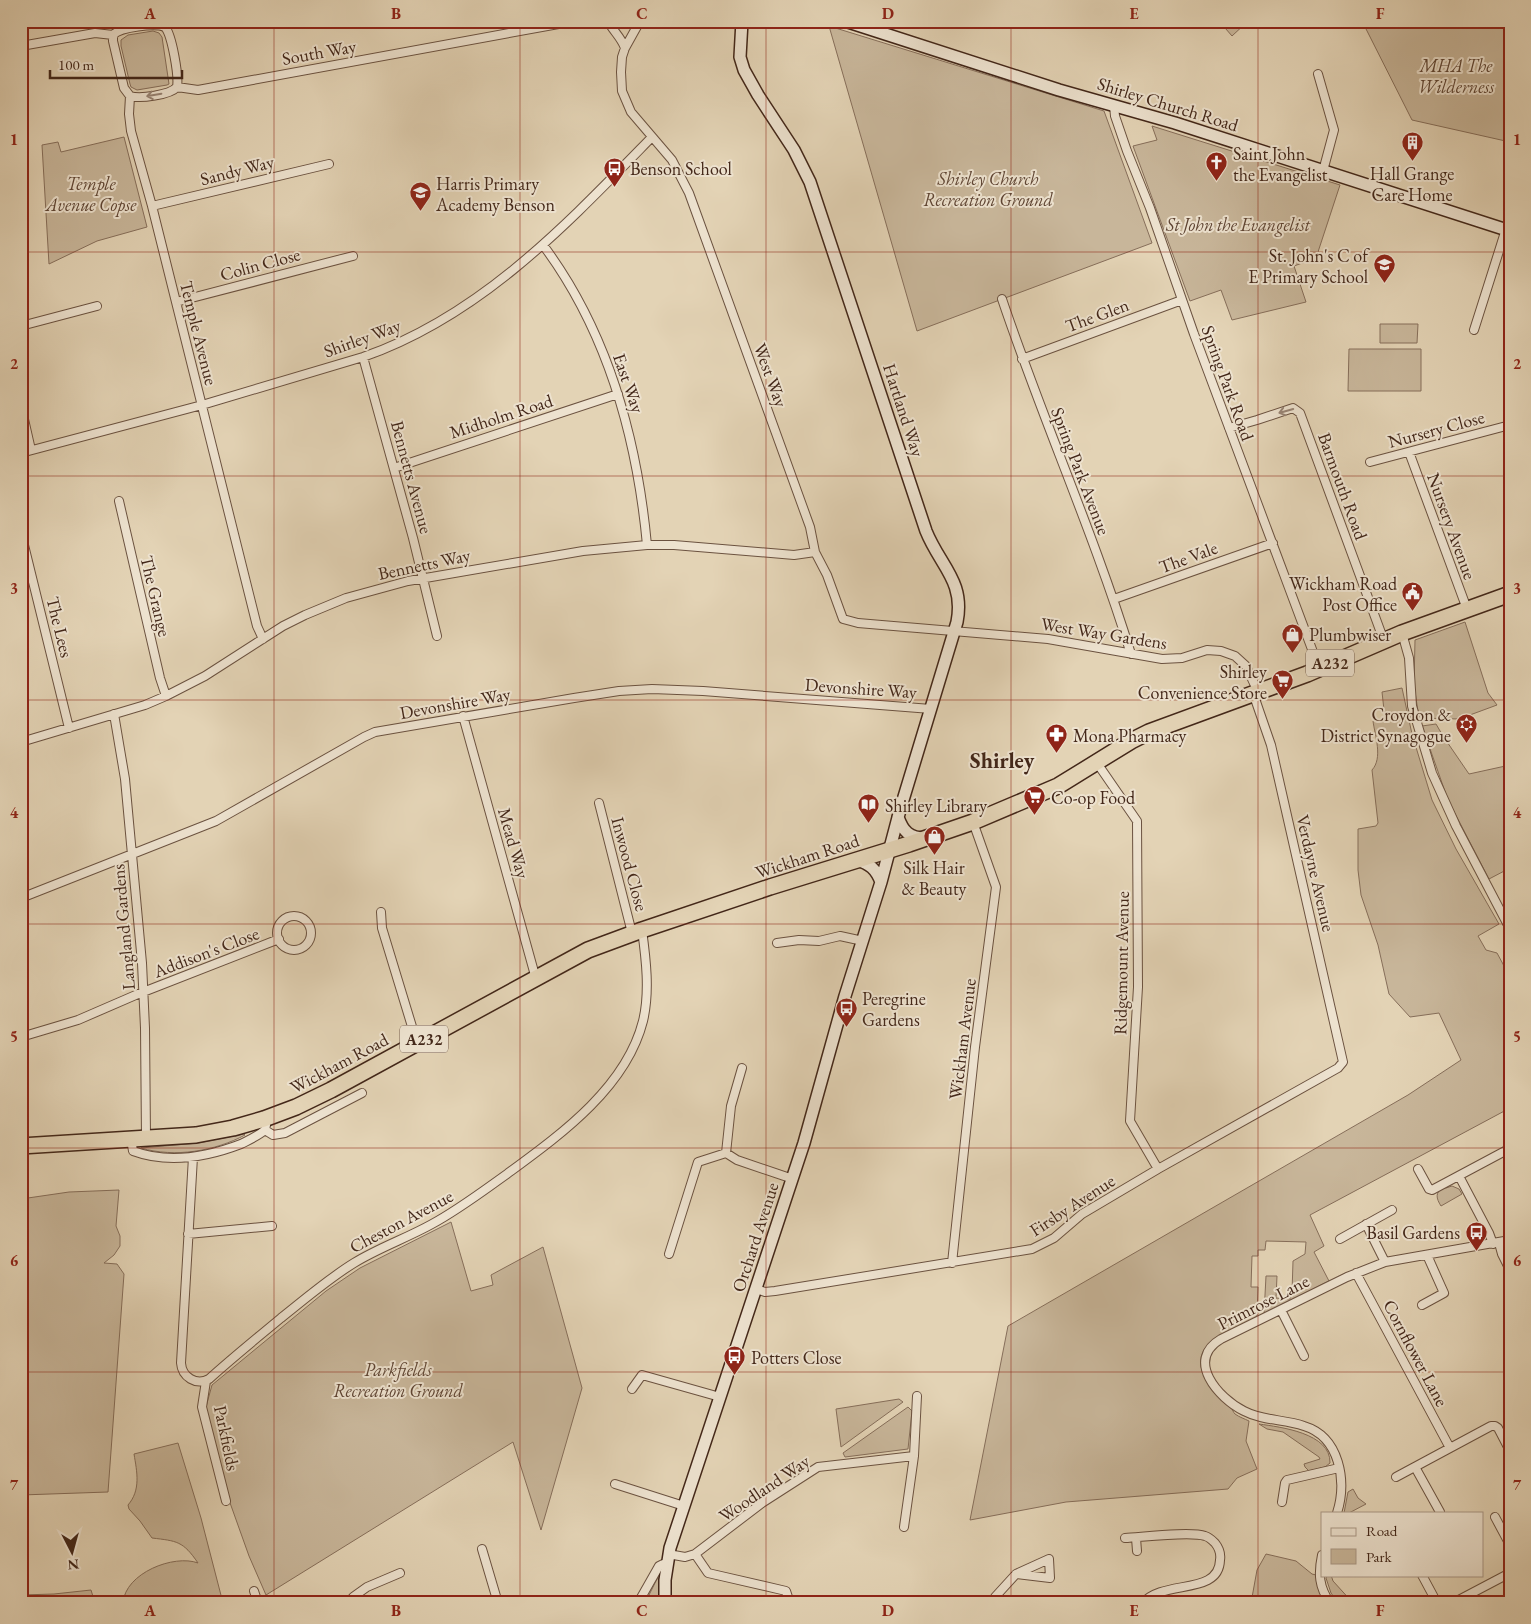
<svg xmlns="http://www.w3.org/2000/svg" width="1531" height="1624" font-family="'EB Garamond',serif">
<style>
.green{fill:#c8b69a;stroke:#866e5a}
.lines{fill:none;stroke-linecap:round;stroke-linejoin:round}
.street-casing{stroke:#6b5240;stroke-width:10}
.secondary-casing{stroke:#432719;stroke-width:14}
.highway-casing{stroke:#432719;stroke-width:18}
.street{stroke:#ede2cf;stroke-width:8}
.secondary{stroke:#ede2cf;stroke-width:11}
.highway{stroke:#e3d3b5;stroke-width:15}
.oneway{stroke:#988474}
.grid{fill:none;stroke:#8f2418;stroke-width:1;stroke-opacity:0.55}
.labels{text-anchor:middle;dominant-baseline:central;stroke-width:4;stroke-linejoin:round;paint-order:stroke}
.shield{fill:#ede2cf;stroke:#765f50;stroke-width:1}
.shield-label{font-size:16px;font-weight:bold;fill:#432719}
.street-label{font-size:18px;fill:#432719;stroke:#ede2cf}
.park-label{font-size:18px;font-style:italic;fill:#5e4433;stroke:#ede2cf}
.poi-label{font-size:18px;fill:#432719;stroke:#ede2cf;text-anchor:start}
.district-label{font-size:22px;font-weight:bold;fill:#432719;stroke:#ede2cf}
.neatline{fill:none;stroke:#8f2418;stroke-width:2}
.grid-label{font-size:16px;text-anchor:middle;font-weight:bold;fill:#8f2418}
</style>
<rect width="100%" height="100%" fill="#e3d3b5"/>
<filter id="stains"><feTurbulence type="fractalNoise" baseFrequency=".004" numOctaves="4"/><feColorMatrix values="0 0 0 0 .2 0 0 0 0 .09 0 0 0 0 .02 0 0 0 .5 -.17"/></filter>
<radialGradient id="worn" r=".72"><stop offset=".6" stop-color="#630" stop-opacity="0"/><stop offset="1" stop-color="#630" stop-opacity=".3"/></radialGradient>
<!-- green -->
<path class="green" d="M1219,21H1246L1247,22L1232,36Z
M1362,21H1509L1510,142L1412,120Z
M829,26L1104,111L1152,243L917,331Z
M153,31L159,33L162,37L169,84L167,85L137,90L131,87L130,84L121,46V40L128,35Z
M1152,126L1340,185L1316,258L1294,266L1306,302L1232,320L1221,290L1190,301L1133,146L1157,140Z
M124,137L147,227L97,241L49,264L42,145L58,142L61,152Z
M1380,324H1418L1417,343H1380Z
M1349,349H1421V391H1348Z
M1465,622L1488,693L1497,705L1459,719L1419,718L1414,685L1415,640Z
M1402,688L1412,734L1432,800L1456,849L1499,924L1478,936L1486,950L1497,953L1510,977V1108L1310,1215L1324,1246L1314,1252L1329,1281L1264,1314L1266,1276H1277L1276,1298L1290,1299V1294L1292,1293L1293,1261L1305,1254L1306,1242L1266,1241L1265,1250H1258V1256H1252L1251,1287H1258L1257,1316C1244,1328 1223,1330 1210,1343C1185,1366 1216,1391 1231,1408C1233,1410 1233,1412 1235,1414C1239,1417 1245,1419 1249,1421L1246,1441L1257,1469L1237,1478L1228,1489L1066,1502L970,1520L1008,1326L1408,1095L1461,1060L1439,1013L1410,1017L1389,994L1378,945L1361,895L1358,870V829L1376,826L1378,823L1372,770C1383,758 1375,736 1373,721L1385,719L1382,692Z
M1436,724L1443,736L1469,774L1510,765V868L1489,879L1448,800L1422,726Z
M244,1134L245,1135C215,1151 175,1158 141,1148L198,1143Z
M1452,1186L1459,1189L1462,1194L1441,1206C1436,1198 1435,1193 1443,1187L1446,1188Z
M119,1190L116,1226L120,1236V1246L114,1255L104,1263L117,1264L124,1274L108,1492L21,1495V1199L69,1192Z
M451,1222L471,1291L493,1285L491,1275L543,1247L582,1388L541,1530L513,1442L266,1595L249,1556L229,1500L206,1407L212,1385L326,1291L360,1268Z
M899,1399L903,1402L841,1447L836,1409Z
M908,1407L912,1411L908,1449L845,1457L843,1453Z
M1259,1424C1280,1427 1331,1433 1330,1463L1325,1467L1309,1471L1305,1467L1304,1464L1320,1459L1319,1457L1283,1432L1267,1429Z
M178,1443L201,1518L223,1603H123C125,1573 174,1554 198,1563C183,1541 177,1541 152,1538L140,1521L129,1509L128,1505C141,1490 137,1472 134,1454Z
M1353,1489L1358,1498L1366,1504L1349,1513H1344L1348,1492Z
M1266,1554L1296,1561L1312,1574L1316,1575L1320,1592L1325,1603H1251L1257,1570Z
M1328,1575H1331L1333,1581L1353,1603H1338L1331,1593L1326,1578Z
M660,1577L658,1603H645L657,1579Z
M91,1590L95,1603H21V1595L54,1594Z"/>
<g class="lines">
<defs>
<path id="street" d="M166,21L165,27C172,35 179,76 177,87
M608,21C613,31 621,37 625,48
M640,21L625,48L622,57L621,72L622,91L631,112L672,160L689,193L810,527L815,552L827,575L843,619L858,623L1048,639L1162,659L1182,658L1207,650L1221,651L1235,656L1246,666L1258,692
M113,35V41L124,88L130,96L129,114L131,131L152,206L257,626L263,639
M21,46L95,33L113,35C120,27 155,23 165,27
M1318,74L1334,130L1323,171
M177,87L198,90L575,21
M130,96C140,99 170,95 177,87
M1114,106L1115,116L1127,151L1150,208L1194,334L1319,668
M152,206L329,164
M543,245C608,332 637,438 647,545
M1002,299C1042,418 1094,534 1131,654
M176,302L353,256
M21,326L97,306
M1474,330L1506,229
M363,357L413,538L437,636
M1022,359L1182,300
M21,406L31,450
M1229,428L1257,420L1293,408L1300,413L1384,641
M1409,452L1467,609
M21,453L202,405L363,357C481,316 567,224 652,137
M1370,462L1510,425
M394,468L618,394
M119,501L160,678L166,696
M21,533L69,728
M1114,599L1273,543
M1402,633L1409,658L1412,706L1432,773L1456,826L1510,929
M114,714L125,779L142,963L145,1028L146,1138
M463,716L536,979
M21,742L145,705L166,696L205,676L283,626L305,615L346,598L408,581L583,551L647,545H674L794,555L815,552
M1097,763L1137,821L1138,987L1130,1121L1158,1169
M599,803L632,933
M21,898L216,821L364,737L375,732L574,698L619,691L652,689L703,691L931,709
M381,912L382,928L417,1043
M277 933a17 17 0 1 1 34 0a17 17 0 1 1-34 0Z
M777,943L799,940L819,941L840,936L863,941
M21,1037L78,1020L138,994L279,939
M265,1130L273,1135L285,1133L362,1093
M131,1139L133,1151C168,1164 207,1157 241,1144C249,1140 258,1136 265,1130L266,1125L264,1119
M726,1153L737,1160L793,1179
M193,1157L181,1363C182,1377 196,1386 209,1379C232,1358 257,1338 281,1318C305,1299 328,1279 354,1263C378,1248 407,1238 432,1224C458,1210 483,1191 507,1174C560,1135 626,1088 643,1021C650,992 646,959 642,930
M1418,1169L1429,1189L1432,1190L1507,1150
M1459,1176L1489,1233L1493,1244
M1366,1224L1385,1262
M188,1234L272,1226
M1340,1239L1392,1210
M1499,1243L1502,1254L1510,1270
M669,1254L698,1162L726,1153L731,1106L742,1068
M952,1263L975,1047L996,887L973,822
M1356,1273L1450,1448
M756,1289L765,1292L775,1291L1032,1249L1054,1238L1082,1214L1158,1169L1338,1068L1343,1062L1271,745L1253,693
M1422,1305L1444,1293L1427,1255
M1281,1310L1304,1356
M206,1381L202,1407L226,1501
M632,1389L642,1375L720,1397
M1415,1467L1440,1512
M1396,1477L1491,1426H1495L1498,1428L1510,1451
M615,1484L684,1506
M1282,1502L1285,1483L1287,1480L1339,1468
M1337,1513C1347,1481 1340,1437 1304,1426C1284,1419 1263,1421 1244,1411C1218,1398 1185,1360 1221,1339L1347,1277L1385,1262L1510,1240
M1495,1517L1510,1545
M904,1527L914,1456L917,1396
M1125,1538C1143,1537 1191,1531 1205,1536C1209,1537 1212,1540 1215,1543C1219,1548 1221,1554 1220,1560C1219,1596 1163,1579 1143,1603
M1136,1538L1137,1551
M482,1549L498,1603
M668,1554L685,1557L695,1554L762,1503L818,1467L914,1456
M695,1554L708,1573L786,1591L790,1603
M1322,1555C1318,1574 1319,1587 1330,1603
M1422,1575L1437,1603
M254,1591L258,1603
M354,1603L353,1597L367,1587L400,1573
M638,1603L659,1566L663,1564L666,1565
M994,1603L995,1597L1016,1574L1050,1578L1049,1559L1016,1574
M1453,1603L1510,1573"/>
<path id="secondary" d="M845,21L1059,90L1175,123L1510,231
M898,817C903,831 909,838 925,838
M857,860C870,864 876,869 881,882
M665,1603V1580L670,1548L804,1143L845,996L881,882L900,810L957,622C965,581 940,566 926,531L810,182L794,150L758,95L744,70L740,57L742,21"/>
<path id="highway" d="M21,1146L196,1135L233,1128L264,1119L296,1107L331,1090L588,950L642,930L770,887L909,844L973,822L1058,786L1131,741L1149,732L1307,674L1402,633L1510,594"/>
</defs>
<!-- street casing -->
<use href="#street" class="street-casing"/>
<!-- secondary casing -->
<use href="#secondary" class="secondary-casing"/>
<!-- highway casing -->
<use href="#highway" class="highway-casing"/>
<!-- street -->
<use href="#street" class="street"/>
<!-- secondary -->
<use href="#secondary" class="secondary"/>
<!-- highway -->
<use href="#highway" class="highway"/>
</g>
<!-- one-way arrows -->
<defs><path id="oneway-shaft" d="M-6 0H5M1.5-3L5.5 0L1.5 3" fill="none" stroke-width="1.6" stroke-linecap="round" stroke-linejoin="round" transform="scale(1.25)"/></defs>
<g class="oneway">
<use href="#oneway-shaft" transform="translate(154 95) rotate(170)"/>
<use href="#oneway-shaft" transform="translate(1286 411) rotate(164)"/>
</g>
<!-- grid -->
<path class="grid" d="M274,21V1603M520,21V1603M766,21V1603M1011,21V1603M1258,21V1603M21,252H1510M21,476H1510M21,700H1510M21,924H1510M21,1148H1510M21,1372H1510"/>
<!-- icons -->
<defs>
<symbol id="building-pin" viewBox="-11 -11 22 30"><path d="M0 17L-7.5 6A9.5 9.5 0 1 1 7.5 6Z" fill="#8f2418" stroke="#ede2cf"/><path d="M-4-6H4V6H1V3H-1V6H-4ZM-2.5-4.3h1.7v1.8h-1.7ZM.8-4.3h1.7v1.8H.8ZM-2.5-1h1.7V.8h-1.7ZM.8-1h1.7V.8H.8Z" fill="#fff"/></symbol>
<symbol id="church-pin" viewBox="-11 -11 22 30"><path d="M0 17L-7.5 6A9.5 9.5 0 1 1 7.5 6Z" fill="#8f2418" stroke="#ede2cf"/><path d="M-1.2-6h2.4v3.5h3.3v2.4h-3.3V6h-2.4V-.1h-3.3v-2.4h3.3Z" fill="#fff"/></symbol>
<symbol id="bus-pin" viewBox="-11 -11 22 30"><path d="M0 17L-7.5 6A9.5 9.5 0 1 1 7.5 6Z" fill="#8f2418" stroke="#ede2cf"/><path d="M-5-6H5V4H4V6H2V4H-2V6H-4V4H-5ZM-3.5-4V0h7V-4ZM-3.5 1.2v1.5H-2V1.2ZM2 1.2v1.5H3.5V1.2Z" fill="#fff"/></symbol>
<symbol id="school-pin" viewBox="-11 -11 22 30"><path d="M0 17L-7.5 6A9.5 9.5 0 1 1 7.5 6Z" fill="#8f2418" stroke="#ede2cf"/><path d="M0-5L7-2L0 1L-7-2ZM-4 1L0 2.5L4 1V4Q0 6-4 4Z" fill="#fff"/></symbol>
<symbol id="civic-pin" viewBox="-11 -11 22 30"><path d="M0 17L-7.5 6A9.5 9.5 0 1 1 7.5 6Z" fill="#8f2418" stroke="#ede2cf"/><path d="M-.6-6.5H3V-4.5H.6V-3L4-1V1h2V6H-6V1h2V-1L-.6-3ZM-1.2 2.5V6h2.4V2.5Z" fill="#fff"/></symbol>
<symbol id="shop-pin" viewBox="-11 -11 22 30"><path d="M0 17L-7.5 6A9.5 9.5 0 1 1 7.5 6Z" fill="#8f2418" stroke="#ede2cf"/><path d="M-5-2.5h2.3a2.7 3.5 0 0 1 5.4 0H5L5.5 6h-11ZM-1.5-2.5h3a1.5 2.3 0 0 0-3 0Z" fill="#fff"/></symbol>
<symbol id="supermarket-pin" viewBox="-11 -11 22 30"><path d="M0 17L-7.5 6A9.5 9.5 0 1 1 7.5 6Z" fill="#8f2418" stroke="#ede2cf"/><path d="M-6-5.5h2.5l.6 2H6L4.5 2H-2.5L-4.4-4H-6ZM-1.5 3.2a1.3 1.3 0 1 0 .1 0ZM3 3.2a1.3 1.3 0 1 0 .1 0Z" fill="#fff"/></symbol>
<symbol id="synagogue-pin" viewBox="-11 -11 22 30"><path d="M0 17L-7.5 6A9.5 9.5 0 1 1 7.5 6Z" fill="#8f2418" stroke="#ede2cf"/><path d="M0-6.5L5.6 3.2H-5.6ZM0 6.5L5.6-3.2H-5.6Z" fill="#fff"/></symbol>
<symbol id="pharmacy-pin" viewBox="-11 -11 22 30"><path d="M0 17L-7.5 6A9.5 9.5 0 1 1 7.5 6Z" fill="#8f2418" stroke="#ede2cf"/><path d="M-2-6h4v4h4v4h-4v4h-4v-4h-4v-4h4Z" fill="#fff"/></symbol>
<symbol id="library-pin" viewBox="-11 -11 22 30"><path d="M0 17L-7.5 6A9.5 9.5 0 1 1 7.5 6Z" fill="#8f2418" stroke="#ede2cf"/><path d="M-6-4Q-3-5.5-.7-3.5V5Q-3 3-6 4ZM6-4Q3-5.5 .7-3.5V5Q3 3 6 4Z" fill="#fff"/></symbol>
</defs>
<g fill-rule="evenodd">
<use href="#building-pin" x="1400" y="130" width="25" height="34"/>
<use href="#church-pin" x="1204" y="150" width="25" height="34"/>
<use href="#bus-pin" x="602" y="156" width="25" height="34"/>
<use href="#school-pin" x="408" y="180" width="25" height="34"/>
<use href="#school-pin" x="1372" y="252" width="25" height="34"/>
<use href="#civic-pin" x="1400" y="580" width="25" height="34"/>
<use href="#shop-pin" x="1280" y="622" width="25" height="34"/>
<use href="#supermarket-pin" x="1270" y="668" width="25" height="34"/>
<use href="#synagogue-pin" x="1454" y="712" width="25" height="34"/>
<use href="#pharmacy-pin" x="1044" y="722" width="25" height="34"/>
<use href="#supermarket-pin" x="1022" y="784" width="25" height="34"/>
<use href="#library-pin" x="856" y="792" width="25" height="34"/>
<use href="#shop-pin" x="922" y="824" width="25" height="34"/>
<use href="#bus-pin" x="834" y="996" width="25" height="34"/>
<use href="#bus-pin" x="1464" y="1220" width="25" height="34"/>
<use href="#bus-pin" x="722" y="1344" width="25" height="34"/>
</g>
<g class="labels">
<!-- shield labels -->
<g class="shield">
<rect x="1306" y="649.5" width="48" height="27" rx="4"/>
<rect x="400" y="1025.5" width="48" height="27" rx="4"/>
</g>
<g class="shield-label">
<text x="1330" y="663">A232</text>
<text x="424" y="1039">A232</text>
</g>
<!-- street labels -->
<g class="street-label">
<text transform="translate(319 52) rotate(-10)">South Way</text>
<text transform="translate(1168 104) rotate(17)">Shirley Church Road</text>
<text transform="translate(237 170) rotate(-14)">Sandy Way</text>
<text transform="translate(260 264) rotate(-15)">Colin Close</text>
<text transform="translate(1097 315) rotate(-20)">The Glen</text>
<text transform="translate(199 333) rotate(76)">Temple Avenue</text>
<text transform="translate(362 338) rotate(-20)">Shirley Way</text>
<text transform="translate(771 375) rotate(70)">West Way</text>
<text transform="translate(629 383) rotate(71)">East Way</text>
<text transform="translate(1228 383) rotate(70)">Spring Park Road</text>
<text transform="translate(904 410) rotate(72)">Hartland Way</text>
<text transform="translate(501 416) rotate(-18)">Midholm Road</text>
<text transform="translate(1436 429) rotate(-15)">Nursery Close</text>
<text transform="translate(1081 471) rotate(69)">Spring Park Avenue</text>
<text transform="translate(412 477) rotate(75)">Bennetts Avenue</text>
<text transform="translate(1343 486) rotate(70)">Barmouth Road</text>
<text transform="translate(1452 526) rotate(70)">Nursery Avenue</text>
<text transform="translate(1188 557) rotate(-20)">The Vale</text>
<text transform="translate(424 564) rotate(-12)">Bennetts Way</text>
<text transform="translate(156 596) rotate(77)">The Grange</text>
<text transform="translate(60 627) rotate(76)">The Lees</text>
<text transform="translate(1104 633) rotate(9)">West Way Gardens</text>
<text transform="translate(861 688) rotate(4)">Devonshire Way</text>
<text transform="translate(455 703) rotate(-10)">Devonshire Way</text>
<text transform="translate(514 843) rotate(74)">Mead Way</text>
<text transform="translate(807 856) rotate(-18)">Wickham Road</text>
<text transform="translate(630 864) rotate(75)">Inwood Close</text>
<text transform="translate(1316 873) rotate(77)">Verdayne Avenue</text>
<text transform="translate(123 927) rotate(-95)">Langland Gardens</text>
<text transform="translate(206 952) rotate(-21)">Addison's Close</text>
<text transform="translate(1121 963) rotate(-89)">Ridgemount Avenue</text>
<text transform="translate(962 1039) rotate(-83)">Wickham Avenue</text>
<text transform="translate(339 1063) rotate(-28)">Wickham Road</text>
<text transform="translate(1072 1205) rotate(-33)">Firsby Avenue</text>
<text transform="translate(401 1221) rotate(-28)">Cheston Avenue</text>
<text transform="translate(755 1237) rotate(-72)">Orchard Avenue</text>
<text transform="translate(1263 1302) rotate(-27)">Primrose Lane</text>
<text transform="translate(1416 1353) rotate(62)">Cornflower Lane</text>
<text transform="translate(227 1438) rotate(78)">Parkfields</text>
<text transform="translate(764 1488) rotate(-34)">Woodland Way</text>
</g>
<!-- park labels -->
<g class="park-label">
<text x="1456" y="65">MHA The<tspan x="1456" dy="21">Wilderness</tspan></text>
<text x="988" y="178">Shirley Church<tspan x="988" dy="21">Recreation Ground</tspan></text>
<text x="91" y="183">Temple<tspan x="91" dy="21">Avenue Copse</tspan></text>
<text x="1238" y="224">St John the Evangelist</text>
<text x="398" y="1369">Parkfields<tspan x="398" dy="21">Recreation Ground</tspan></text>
</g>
<!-- poi labels -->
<g class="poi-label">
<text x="1233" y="153">Saint John<tspan x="1233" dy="21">the Evangelist</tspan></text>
<text x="630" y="168">Benson School</text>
<text x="1412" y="173" text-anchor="middle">Hall Grange<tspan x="1412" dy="21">Care Home</tspan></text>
<text x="436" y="183">Harris Primary<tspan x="436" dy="21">Academy Benson</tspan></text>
<text x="1368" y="255" text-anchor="end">St. John's C of<tspan x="1368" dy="21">E Primary School</tspan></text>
<text x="1397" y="583" text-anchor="end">Wickham Road<tspan x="1397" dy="21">Post Office</tspan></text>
<text x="1309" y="634">Plumbwiser</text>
<text x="1267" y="671" text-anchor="end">Shirley<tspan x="1267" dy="21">Convenience Store</tspan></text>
<text x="1451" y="714" text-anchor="end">Croydon &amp;<tspan x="1451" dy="21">District Synagogue</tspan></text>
<text x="1073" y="735">Mona Pharmacy</text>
<text x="1051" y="797">Co-op Food</text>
<text x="885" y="805">Shirley Library</text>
<text x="934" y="867" text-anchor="middle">Silk Hair<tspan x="934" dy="21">&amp; Beauty</tspan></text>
<text x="862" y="998">Peregrine<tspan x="862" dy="21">Gardens</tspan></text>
<text x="1460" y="1232" text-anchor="end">Basil Gardens</text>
<text x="751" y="1357">Potters Close</text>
</g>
<!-- district labels -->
<g class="district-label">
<text x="1002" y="760">Shirley</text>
</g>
</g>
<!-- margin -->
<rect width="1531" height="1624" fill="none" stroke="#e3d3b5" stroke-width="55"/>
<!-- legend -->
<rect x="1321" y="1512" width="162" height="65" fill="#ede2cf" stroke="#a99786"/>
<rect x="1331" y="1528" width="25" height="8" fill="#ede2cf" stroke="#a99786"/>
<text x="1366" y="1536" font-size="15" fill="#432719">Road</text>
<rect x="1331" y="1549" width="25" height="15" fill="#c8b69a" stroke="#a99786"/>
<text x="1366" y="1562" font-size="15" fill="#432719">Park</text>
<!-- north arrow -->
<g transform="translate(72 1552) rotate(174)" stroke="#ede2cf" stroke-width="4" paint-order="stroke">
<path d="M0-4L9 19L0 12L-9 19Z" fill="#432719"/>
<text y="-8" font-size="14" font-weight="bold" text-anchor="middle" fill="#432719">N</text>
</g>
<!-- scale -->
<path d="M50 70v8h132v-8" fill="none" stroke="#432719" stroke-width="2.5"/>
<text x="58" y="70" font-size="15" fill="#432719" stroke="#ede2cf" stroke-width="4" paint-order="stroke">100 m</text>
<rect x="28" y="28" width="1476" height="1568" class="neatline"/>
<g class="grid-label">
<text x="150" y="19">A</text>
<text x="396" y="19">B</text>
<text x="642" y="19">C</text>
<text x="888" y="19">D</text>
<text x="1134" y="19">E</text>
<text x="1380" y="19">F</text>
<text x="14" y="145">1</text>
<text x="1517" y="145">1</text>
<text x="14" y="369">2</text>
<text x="1517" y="369">2</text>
<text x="14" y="594">3</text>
<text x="1517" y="594">3</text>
<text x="14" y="818">4</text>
<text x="1517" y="818">4</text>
<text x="14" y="1042">5</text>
<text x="1517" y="1042">5</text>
<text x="14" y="1266">6</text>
<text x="1517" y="1266">6</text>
<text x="14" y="1490">7</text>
<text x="1517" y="1490">7</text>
<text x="150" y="1616">A</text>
<text x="396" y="1616">B</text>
<text x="642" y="1616">C</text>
<text x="888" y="1616">D</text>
<text x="1134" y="1616">E</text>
<text x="1380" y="1616">F</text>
</g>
<rect width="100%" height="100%" filter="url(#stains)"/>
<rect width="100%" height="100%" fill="url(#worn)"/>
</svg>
